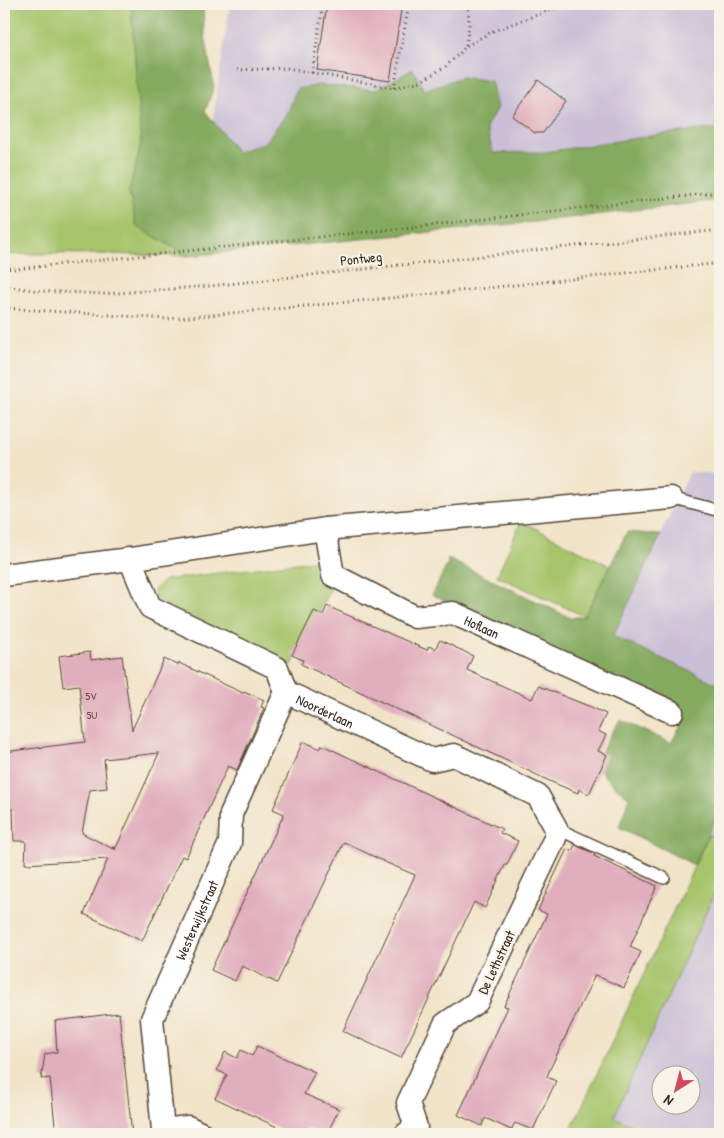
<svg xmlns="http://www.w3.org/2000/svg" width="724" height="1138" font-family="'Patrick Hand',sans-serif">
<style>
.industrial{fill:#cabfd6;fill-rule:evenodd}
.green{fill:#a6c46b;stroke:#707744}
.forest{fill:#84aa5f;stroke:#606a3e}
.building{fill:#e1aebd;fill-rule:evenodd}
.lines{fill:none;stroke-linecap:round;stroke-linejoin:round}
.service-casing{stroke:#564638;stroke-width:14}
.minor-casing{stroke:#564638;stroke-width:25}
.path{stroke:#564638;stroke-width:3;stroke-dasharray:1 4;stroke-linecap:butt}
.service{stroke:#fff;stroke-width:11}
.minor{stroke:#fff;stroke-width:22}
.labels{text-anchor:middle;dominant-baseline:central;stroke-width:4.5;stroke-linejoin:round;paint-order:stroke}
.number-label{font-size:11px;fill:#644b46}
.street-label{font-size:14px;fill:#3b2a1e;stroke:#f7f3e8}
</style>
<rect width="100%" height="100%" fill="#f7f3e8"/>
<filter id="ink" filterUnits="userSpaceOnUse"><feTurbulence type="fractalNoise" baseFrequency=".02" numOctaves="2"/><feDisplacementMap in="SourceGraphic" scale="10" xChannelSelector="R" yChannelSelector="G"/><feConvolveMatrix kernelMatrix="1 2 1 2 8 2 1 2 1" color-interpolation-filters="sRGB"/></filter>
<filter id="wash" filterUnits="userSpaceOnUse"><feTurbulence type="fractalNoise" baseFrequency=".0096" numOctaves="4" result="noise"/><feDisplacementMap in="SourceGraphic" scale="20" xChannelSelector="R" yChannelSelector="G"/><feGaussianBlur stdDeviation="1.12" result="paint"/><feColorMatrix in="noise" values="0 0 0 0 0 0 0 0 0 0 0 0 0 0 0 0 0 1.4 0 .05"/><feComposite in="paint" operator="in"/></filter>
<g filter="url(#wash)">
<rect width="100%" height="100%" fill="#f1e3c8"/>
<!-- industrial -->
<path class="industrial" d="M230,4H720V167L197,225Z
M690,472L720,474V685L613,636Z
M720,809V1134H569L709,835ZM662,1076H692V1106H662Z"/>
<!-- green -->
<path class="green" d="M4,4H131L141,144L129,192L136,225L188,256C127,255 65,252 4,255Z
M521,521L610,566L584,616L497,576Z
M319,560L322,580L332,586L307,633L292,665L156,600L154,590L164,580Z
M709,835L720,840V886L718,885L614,1117L650,1134H569Z"/>
<!-- forest -->
<path class="forest" d="M131,4H203L204,29L214,87L205,111L237,152L264,143L287,114L297,89L320,85L376,90L413,69L424,90L462,77L491,81L497,108L486,127L493,153L545,152L664,134L720,128V200L544,221L188,256L136,226L129,192L141,144Z
M627,532L661,535L613,636L720,685V809L694,865L619,827L629,798C624,793 605,779 603,774C593,757 611,734 620,720L671,743L686,717L670,702L432,595L448,563V559L571,618L584,616L588,610Z"/>
<g id="blocks">
<!-- building -->
<path class="building" d="M327,4H402L390,81L317,70Z
M538,80L566,101L543,133H535L512,116Z
M327,606L427,650L429,646L435,649L440,640L473,656L467,670L532,699L538,686L591,707L606,714L598,731L606,735L598,751L607,755L589,794L579,789L578,793L554,783L301,664L303,660L292,655L314,611L323,615Z
M90,652L91,660L122,656L132,730L164,659L178,665L179,663L243,693L244,691L264,700L261,707L264,708L237,770L228,766L186,858L182,856L142,941L84,914L108,859L25,864L26,841H14L13,809L4,808V752L85,742L79,685L63,687L59,656ZM159,753L115,850L114,846L113,849L82,833L90,790L107,788L104,759Z
M303,741L320,749L322,745L502,829L500,833L518,841L507,865H505L485,908L474,902L401,1058L343,1031L415,875L387,863L344,842L277,983L242,966L235,981L211,970L284,814L273,809Z
M575,845L595,854L594,856L657,886L630,947L641,952L624,988L595,975L550,1069L547,1077L556,1081L533,1130L515,1123L511,1130L485,1118L482,1126L458,1115L508,1007L504,1006L547,914L538,910L567,849L572,851Z
M119,1013L132,1134H56L50,1078L41,1079L45,1054L57,1052L55,1021Z
M257,1046L315,1072L304,1094L339,1109L327,1134H321L306,1128L303,1134H292L215,1098L227,1075L217,1070L225,1052L237,1058L241,1050L252,1056Z"/>
</g>
</g>
<g filter="url(#ink)">
<use href="#blocks" fill-opacity="0" stroke="#564638" stroke-width="1"/>
<g class="lines">
<defs>
<path id="service" d="M671,498L720,511
M556,828L664,878"/>
<g id="minor">
<path id="s1" d="M325,529L333,575L415,617L453,613L672,712"/>
<path id="s2" d="M130,559L150,607L277,668L286,692L432,760L454,755L538,796L556,828L555,838L477,1002L445,1024L408,1103L416,1127L406,1134"/>
<path d="M4,575L130,559L325,529L671,498"/>
<path id="s3" d="M202,1134L188,1127L163,1130L152,1019L230,843L231,814L286,692"/>
</g>
</defs>
<!-- service casing -->
<use href="#service" class="service-casing"/>
<!-- minor casing -->
<use href="#minor" class="minor-casing"/>
<!-- path -->
<path class="path" d="M466,45L469,25L468,4
M237,70L287,68L394,88L421,81L445,67L460,53L466,46L493,31L556,8L562,4
M312,73L323,4
M394,88L409,4
M4,268L16,269L433,225L720,192
M4,286L40,291L104,294L210,286L720,230
M4,308L168,319L422,295L720,263"/>
<!-- service -->
<use href="#service" class="service"/>
<!-- minor -->
<use href="#minor" class="minor"/>
</g>
</g>
<g class="labels">
<!-- number labels -->
<g class="number-label">
<text x="91" y="696">5V</text>
<text x="92" y="715">5U</text>
</g>
<!-- street labels -->
<g class="street-label">
<text transform="translate(361 258) rotate(-6)">Pontweg</text>
<text stroke="none"><textPath href="#s1" startOffset="209">Hoflaan</textPath></text>
<text stroke="none"><textPath href="#s2" startOffset="262">Noorderlaan</textPath></text>
<text stroke="none"><textPath href="#s3" startOffset="261">Westerwijkstraat</textPath></text>
<text transform="translate(496 962) rotate(-65)">De Lethstraat</text>
</g>
</g>
<!-- margin -->
<rect width="724" height="1138" fill="none" stroke="#f7f3e8" stroke-width="20"/>
<!-- north arrow -->
<g transform="translate(676 1090) rotate(216)"><circle r="24" fill="#f7f3e8" stroke="#aca397"/>
<path d="M0-4L9 19L0 12L-9 19Z" fill="#d1495b"/>
<text y="-8" font-size="14" font-weight="bold" text-anchor="middle" fill="#3b2a1e">N</text>
</g>
</svg>
